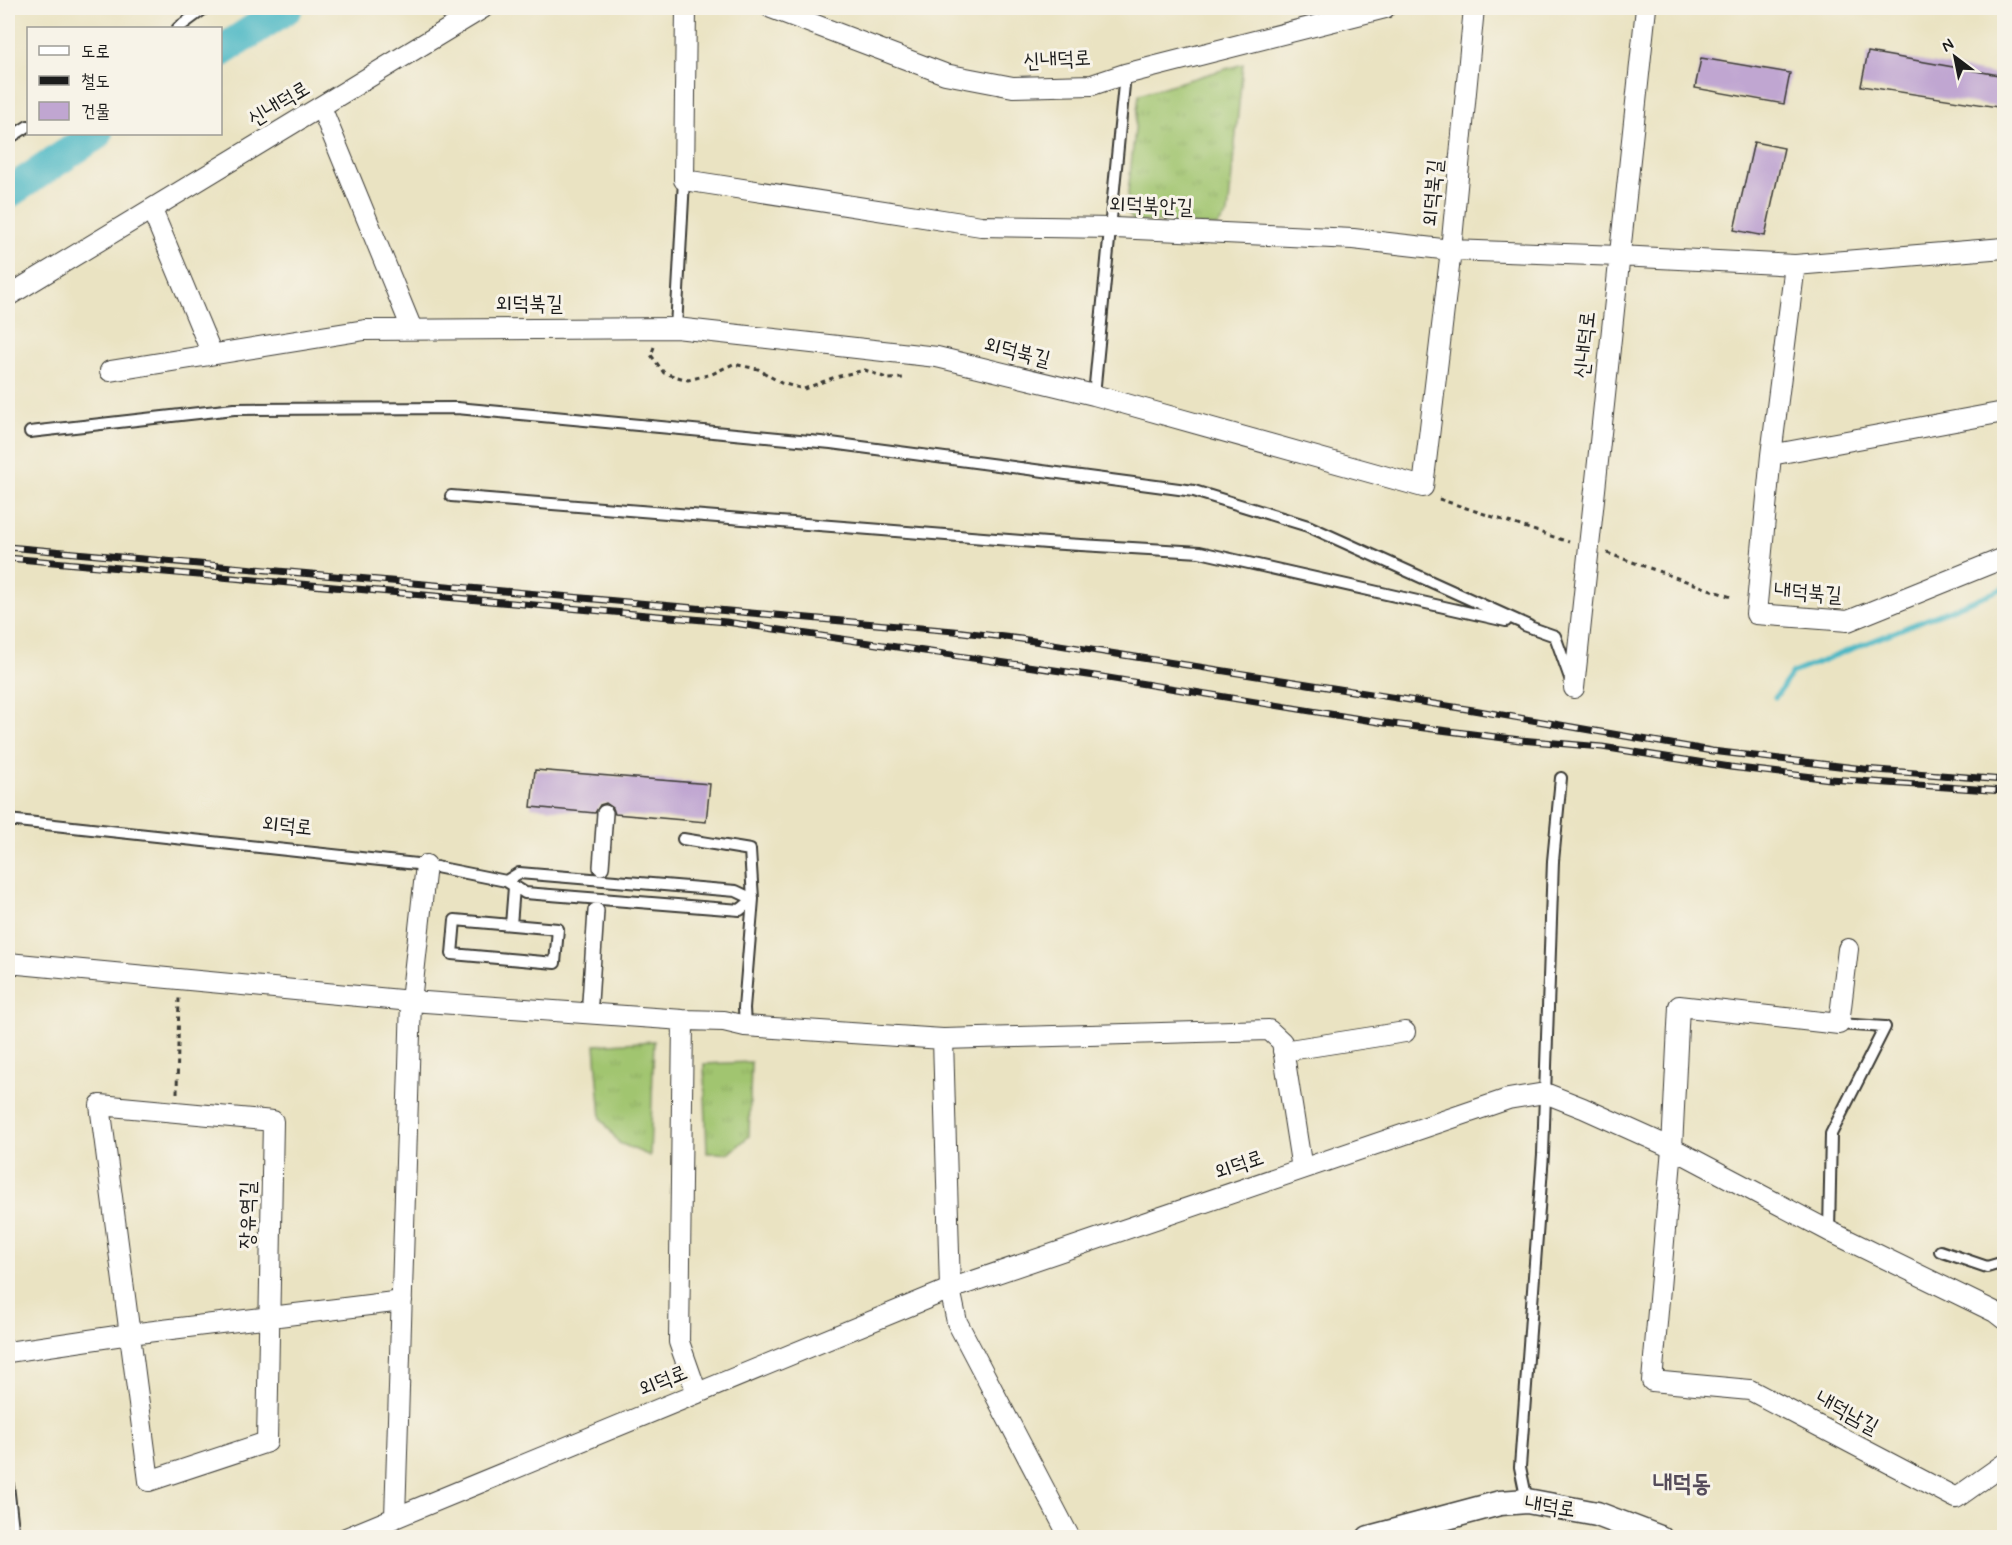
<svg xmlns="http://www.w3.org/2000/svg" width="2012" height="1545" font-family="Mynerve,'Poor Story',sans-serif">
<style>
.grass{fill:url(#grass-tufts);stroke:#5e7046;stroke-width:1.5}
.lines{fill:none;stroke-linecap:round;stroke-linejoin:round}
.stream{stroke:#49b7c4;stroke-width:5}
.river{stroke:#49b7c4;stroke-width:32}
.building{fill:#c0a6d1}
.service-casing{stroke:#3b3a35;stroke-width:14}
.pedestrian-casing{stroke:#3b3a35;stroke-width:18}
.minor-casing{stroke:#3b3a35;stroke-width:22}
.tertiary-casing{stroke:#3b3a35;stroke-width:27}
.path{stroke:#3b3a35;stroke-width:3;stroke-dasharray:4.5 4.5;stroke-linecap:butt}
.service{stroke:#fff;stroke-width:10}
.pedestrian{stroke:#fff;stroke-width:15}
.minor{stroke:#fff;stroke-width:20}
.tertiary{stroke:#fff;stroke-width:24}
.rail-casing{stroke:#1c1c1c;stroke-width:7}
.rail{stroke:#f7f3e8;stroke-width:4.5;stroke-dasharray:14;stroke-linecap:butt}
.labels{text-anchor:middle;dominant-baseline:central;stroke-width:6;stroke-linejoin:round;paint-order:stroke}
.street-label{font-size:21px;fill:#1c1c1c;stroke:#f7f3e8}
.quarter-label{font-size:24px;font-weight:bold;fill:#554c5b;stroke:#f7f3e8}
</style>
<defs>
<pattern id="grass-tufts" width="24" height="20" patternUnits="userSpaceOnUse" patternTransform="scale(1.5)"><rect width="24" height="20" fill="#a1c56f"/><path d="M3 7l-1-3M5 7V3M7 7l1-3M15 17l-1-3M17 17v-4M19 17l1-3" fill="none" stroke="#8aa960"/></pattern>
</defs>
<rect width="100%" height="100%" fill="#f7f3e8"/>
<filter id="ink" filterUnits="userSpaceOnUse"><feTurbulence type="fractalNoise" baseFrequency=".0167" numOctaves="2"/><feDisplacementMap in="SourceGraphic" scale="12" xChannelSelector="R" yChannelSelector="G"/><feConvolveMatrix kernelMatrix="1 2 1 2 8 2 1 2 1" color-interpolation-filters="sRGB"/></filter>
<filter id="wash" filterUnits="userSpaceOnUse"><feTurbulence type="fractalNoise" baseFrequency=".008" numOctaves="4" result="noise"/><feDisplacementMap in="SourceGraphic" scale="24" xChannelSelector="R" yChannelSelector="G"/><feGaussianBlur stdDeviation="1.35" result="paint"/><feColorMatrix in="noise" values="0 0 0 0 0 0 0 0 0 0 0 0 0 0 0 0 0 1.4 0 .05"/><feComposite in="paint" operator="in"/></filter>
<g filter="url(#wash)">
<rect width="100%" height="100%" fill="#eae3c2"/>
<!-- grass -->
<path class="grass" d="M1243,64L1228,214L1217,226L1134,221L1126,210L1139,94Z
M654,1041L650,1156L619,1143L601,1118L595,1045Z
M751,1062L749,1136L730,1153H707L704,1064Z"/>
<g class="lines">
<!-- stream -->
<path class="stream" d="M1775,698L1792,673L2004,588"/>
<!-- river -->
<path class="river" d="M220,52L287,8
M8,193L97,134"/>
</g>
<g id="blocks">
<!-- building -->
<path class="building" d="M1868,52L2004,76V108L1861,86Z
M1701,58L1790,73L1784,104L1695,88Z
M1754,142L1784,148L1765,236L1734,230Z
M535,770L710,784L706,822L615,814L613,808L606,803L600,805L595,813L531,807Z"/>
</g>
</g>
<g filter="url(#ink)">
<use href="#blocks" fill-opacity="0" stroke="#3b3a35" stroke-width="1.5"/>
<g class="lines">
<defs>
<path id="service" d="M178,28L205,8
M8,139L28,126
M676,328L684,180
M1094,395L1125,74
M30,432L234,409L457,408L831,443L1194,491L1308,526L1529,626
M451,496L1047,543L1200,552L1506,621
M1524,625L1555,636L1571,681
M8,820L426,865L506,881L525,893L740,910L753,899L750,850L683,839
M506,881L519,873L736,891L753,899L744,1008L745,1026
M455,920L558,929L555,963L452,954Z
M511,925L514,887
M1829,1231L1831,1134L1885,1027L1839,1024
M1940,1251L1987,1267L2004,1262
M8,1485L14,1538
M1527,1501L1520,1467L1543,1154L1553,861L1561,778"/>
<path id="pedestrian" d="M601,867L605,813
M590,1002L596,911"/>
<path id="minor" d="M686,8L684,180L981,226L1114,228L1353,239L1451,250L1619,256L1795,265L2004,248
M771,8L945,74L1013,87L1092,85L1125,74L1385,8
M321,107L412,329
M152,210L212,354
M8,296L483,8
M110,371L365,330L676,328L937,357L1094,395L1423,487L1451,250L1474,8
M2004,412L1771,455L1756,614L1848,621L2004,558
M1771,455L1795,265
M1574,688L1646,8
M1848,949L1839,1024L1679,1006L1672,1148L1652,1381L1750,1390L1956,1498L2004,1464
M8,963L411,1001L683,1020L724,1021L745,1026L943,1039L1269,1030L1282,1042L1302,1169
M683,1020L679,1342L697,1393
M943,1039L950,1289L957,1322L1070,1538
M1283,1051L1405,1032
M100,1105L273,1121L267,1442L149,1481Z
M8,1352L130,1334L402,1301
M395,1517L411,1001L426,865
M346,1538L950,1289L1508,1099L1545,1093L1583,1108L1672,1148L1829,1231L1995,1312L2004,1319"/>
<path id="tertiary" d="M1369,1538L1500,1503L1527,1501L1597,1514L1660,1538"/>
</defs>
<!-- service casing -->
<use href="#service" class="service-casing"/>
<!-- pedestrian casing -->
<use href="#pedestrian" class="pedestrian-casing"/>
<!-- minor casing -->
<use href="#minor" class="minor-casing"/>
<!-- tertiary casing -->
<use href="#tertiary" class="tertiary-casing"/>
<!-- path -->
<path class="path" d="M654,347L651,355L664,373L688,380L712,374L733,364L758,369L781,383L804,389L835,377L865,370L889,379L903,378
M1439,499L1569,542
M1607,553L1734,598
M177,1093L179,996"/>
<!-- service -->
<use href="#service" class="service"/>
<!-- pedestrian -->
<use href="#pedestrian" class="pedestrian"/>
<!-- minor -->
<use href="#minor" class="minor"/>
<!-- tertiary -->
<use href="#tertiary" class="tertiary"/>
<defs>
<path id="rail" d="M8,547L954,631L1021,639L1473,710L1712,751L1864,769L2004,780
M8,558L726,622L1102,677L1385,723L1520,740L1602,747L1730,767L1830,779L2004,791"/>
</defs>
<!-- rail casing -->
<use href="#rail" class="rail-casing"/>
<!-- rail -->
<use href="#rail" class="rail"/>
</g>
</g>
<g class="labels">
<!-- street labels -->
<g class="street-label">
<text transform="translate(1057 60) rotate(-3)">신내덕로</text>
<text transform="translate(279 104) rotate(-31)">신내덕로</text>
<text transform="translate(1433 193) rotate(-85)">외덕북길</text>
<text transform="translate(1151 206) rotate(2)">외덕북안길</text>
<text x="529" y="304">외덕북길</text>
<text transform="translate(1585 345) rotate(-84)">신내덕로</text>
<text transform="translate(1017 352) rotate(14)">외덕북길</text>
<text transform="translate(1808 593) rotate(4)">내덕북길</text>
<text transform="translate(287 826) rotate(6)">외덕로</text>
<text transform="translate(1239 1165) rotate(-19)">외덕로</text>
<text transform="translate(248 1215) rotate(-89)">장유역길</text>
<text transform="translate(663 1381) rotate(-22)">외덕로</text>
<text transform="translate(1847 1413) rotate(28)">내덕남길</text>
<text transform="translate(1550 1507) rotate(8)">내덕로</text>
</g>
<!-- quarter labels -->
<g class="quarter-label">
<text x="1682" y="1484">내덕동</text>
</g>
</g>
<!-- margin -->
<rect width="2012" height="1545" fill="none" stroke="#f7f3e8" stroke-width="30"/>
<!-- legend -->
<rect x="27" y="27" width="195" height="108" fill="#f7f3e8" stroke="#9f9d96" stroke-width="1.5"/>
<rect x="39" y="46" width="30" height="9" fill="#ffffff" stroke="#9f9d96" stroke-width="1.5"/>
<text x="81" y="57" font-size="18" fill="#1c1c1c">도로</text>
<rect x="39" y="76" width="30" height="9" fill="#1c1c1c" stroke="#9f9d96" stroke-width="1.5"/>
<text x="81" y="87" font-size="18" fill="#1c1c1c">철도</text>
<rect x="39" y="102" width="30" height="18" fill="#c0a6d1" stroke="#9f9d96" stroke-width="1.5"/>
<text x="81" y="117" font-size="18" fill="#1c1c1c">건물</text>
<!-- north arrow -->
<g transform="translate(1955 57) rotate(328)" stroke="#f7f3e8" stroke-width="4.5" paint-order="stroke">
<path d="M0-4.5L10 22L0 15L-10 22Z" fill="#1c1c1c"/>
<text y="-9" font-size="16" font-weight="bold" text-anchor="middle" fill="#1c1c1c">N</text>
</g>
</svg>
